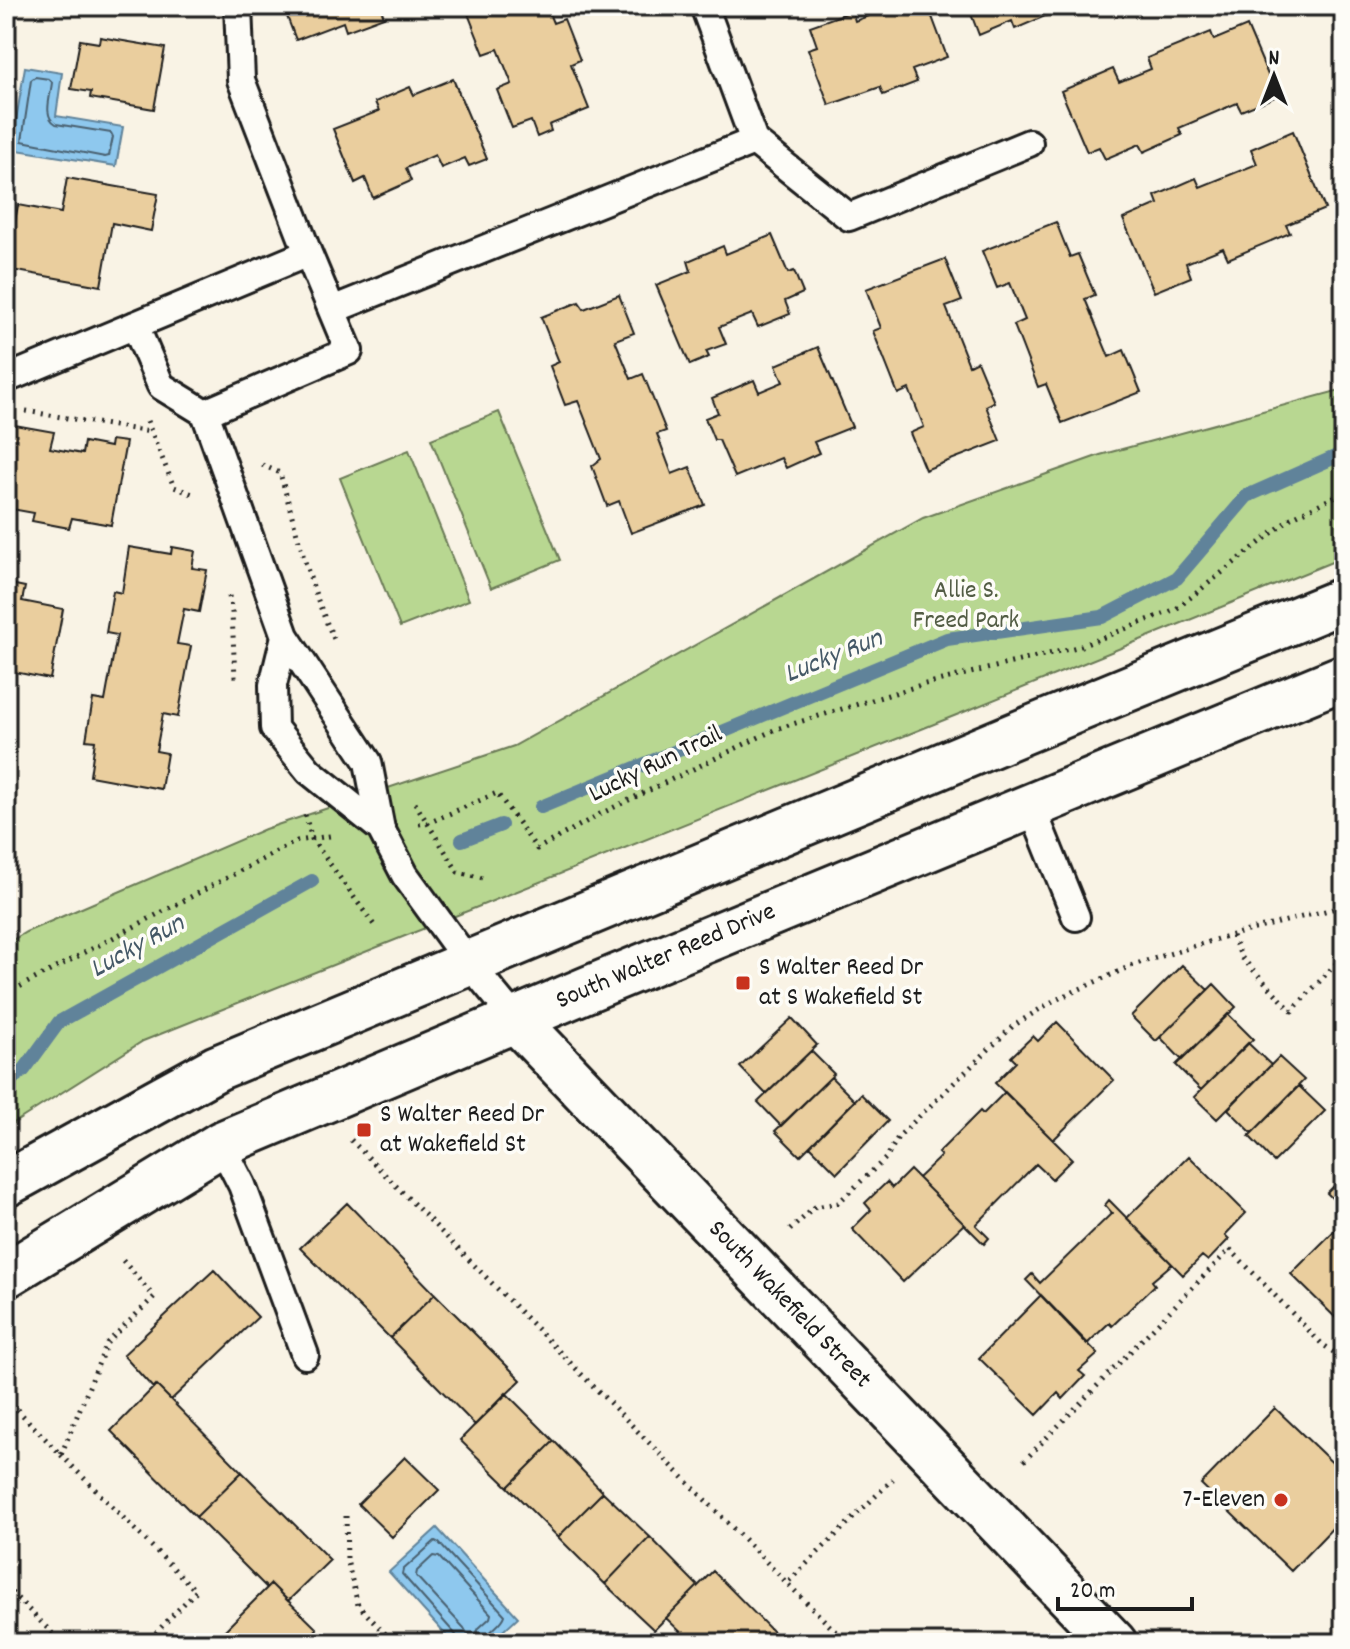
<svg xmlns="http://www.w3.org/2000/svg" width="1350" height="1649" font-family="Dekko,sans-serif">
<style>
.green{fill:#b8d791;stroke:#6a7a56;stroke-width:2}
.water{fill:#8ec8ee;stroke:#60839a;stroke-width:2}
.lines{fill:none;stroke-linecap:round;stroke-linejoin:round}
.shore{stroke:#4a6170;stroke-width:2}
.stream{stroke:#60839a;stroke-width:14}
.building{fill:#eace9e;stroke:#1c1c1c;stroke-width:2}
.service-casing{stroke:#1c1c1c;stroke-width:32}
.minor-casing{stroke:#1c1c1c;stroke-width:50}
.secondary-casing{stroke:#1c1c1c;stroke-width:50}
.path{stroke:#1c1c1c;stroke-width:5;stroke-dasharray:2 6;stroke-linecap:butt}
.service{stroke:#fdfcf7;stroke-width:26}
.minor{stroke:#fdfcf7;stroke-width:44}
.secondary{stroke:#fdfcf7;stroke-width:44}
.poi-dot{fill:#c8321e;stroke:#fdfcf7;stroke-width:3}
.labels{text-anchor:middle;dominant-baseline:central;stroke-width:7;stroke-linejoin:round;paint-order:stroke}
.park-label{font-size:26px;fill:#535d45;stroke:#fdfcf7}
.street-label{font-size:26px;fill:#1c1c1c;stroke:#fdfcf7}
.poi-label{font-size:26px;fill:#1c1c1c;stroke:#fdfcf7;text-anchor:start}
.water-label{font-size:28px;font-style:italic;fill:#445866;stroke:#fdfcf7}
</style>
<rect width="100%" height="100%" fill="#f9f3e5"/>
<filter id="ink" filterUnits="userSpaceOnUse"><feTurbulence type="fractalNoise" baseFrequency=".0125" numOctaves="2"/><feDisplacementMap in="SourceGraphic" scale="16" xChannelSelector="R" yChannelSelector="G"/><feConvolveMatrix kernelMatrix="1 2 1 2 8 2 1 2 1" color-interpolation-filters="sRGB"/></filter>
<g filter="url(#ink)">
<!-- green -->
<path class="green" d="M1344,389V557L959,714L143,1041L6,1128V944L26,932L265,829L514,746L923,518L1100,455Z
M499,412L560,560L491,588L431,439Z
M409,450L469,600L400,627L340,478Z"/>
<!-- water -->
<path class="water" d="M25,67L62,73L56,116L123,127L116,166L11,149Z
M437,1528L518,1617L490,1643H453L389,1572Z"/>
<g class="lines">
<!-- shore -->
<path class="shore" d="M35,77L49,79L52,82C51,96 42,116 56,124L111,133L113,137L109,156L105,157L22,141L31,80Z
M433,1556L439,1557L491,1614L490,1618L479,1628L474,1638L469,1637L464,1628L416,1576L417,1571Z
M459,1643L456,1635L402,1574L403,1570L435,1541L439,1543L505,1615C502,1626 486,1630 485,1643"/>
<!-- stream -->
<path class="stream" d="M541,807L947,639L1102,617L1177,578L1247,496L1344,453
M462,840L501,825
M6,1080H10L24,1070L59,1022L312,881"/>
</g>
<!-- building -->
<path class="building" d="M283,6H380L384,17L346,31L343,22L296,40Z
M465,6H546L553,23L564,19L580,60L571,64L589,109L549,125L551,131L537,137L531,121L512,128L497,90L512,84L498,49L484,54Z
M883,6H928L947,57L912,70L917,82L883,95L880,87L829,105L808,49L817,46L810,26L852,11L855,21L884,10Z
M968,6H1055L1057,11L1015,29L1012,21L979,35Z
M1247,26L1277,96L1241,111L1237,103L1179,128L1182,135L1144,152L1140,144L1105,159L1099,147L1087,152L1061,91L1113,69L1119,82L1151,69L1147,58L1211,32L1214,40Z
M100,37L165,48L154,109L90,98L91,92L71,89L80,40L99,43Z
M453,79L487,159L469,166L465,158L441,168L435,155L406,168L411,181L373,198L365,178L355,183L333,129L379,111L375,102L410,87L414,95Z
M1293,131L1325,209L1286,225L1290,233L1228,259L1223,248L1186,263L1191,277L1154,292L1123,219L1158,204L1155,196L1196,178L1200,187L1257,164L1251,149Z
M67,178L158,194L151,231L112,223L101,286L6,269L18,205L61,213Z
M1056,222L1070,257L1078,254L1095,295L1085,299L1109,357L1124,350L1141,392L1062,423L1046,384L1038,387L1014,325L1025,320L1010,283L997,288L982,251Z
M772,235L788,273L794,271L803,293L785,301L790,314L758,327L752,314L719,327L726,344L706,351L709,357L690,365L656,285L691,271L688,261L723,246L726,254Z
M945,259L962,301L946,307L969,365L977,361L994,402L986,406L1000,441L925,470L910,433L924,427L909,389L898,394L873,331L881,328L866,289Z
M619,295L634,333L615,340L631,379L643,374L666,431L657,434L672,474L690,467L705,505L631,533L619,501L607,506L592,466L601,459L578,401L565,405L550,366L559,362L541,317L579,302L584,309Z
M818,347L852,427L814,442L819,453L786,468L781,458L735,477L719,440H714L705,418L718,413L712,398L754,380L759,392L783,382L776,365Z
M9,424L54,432L50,448L82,454L84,442L110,447L111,440L126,442L111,525L72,518L69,528L32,521L34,513L6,508V442Z
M129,547L171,554L172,547L195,551L192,568L207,570L199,612L184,609L177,644L191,646L178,717L163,714L156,751L167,753L161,789L90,776L95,741L86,740L93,699L105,701L117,635L106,633L113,591L122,593Z
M6,583L25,587L22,601L63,609L50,679L9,671L12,658L6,657Z
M6,723L12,724L6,755Z
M1182,965L1208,990L1156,1041L1131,1016Z
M1214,984L1236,1007L1182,1060L1160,1037Z
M1344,1000V1017L1335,1008Z
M1228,1014L1253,1039L1201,1090L1176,1065Z
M792,1018L817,1045L766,1094L740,1067Z
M1057,1022L1114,1080L1053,1140L995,1083L1016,1062L1011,1057L1033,1036L1038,1041Z
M1248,1043L1271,1065L1217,1119L1194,1097Z
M811,1051L834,1074L781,1126L758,1102Z
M1279,1057L1304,1080L1252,1133L1228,1109Z
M831,1077L855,1101L800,1156L775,1131Z
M1299,1086L1325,1111L1274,1162L1249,1136Z
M1005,1092L1072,1159L1052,1179L1036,1164L976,1225L989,1238L984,1244L918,1178L941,1156L938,1153L980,1111L983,1114Z
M861,1094L888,1121L837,1173L810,1146Z
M1189,1156L1246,1213L1225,1235L1229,1239L1208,1261L1202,1256L1183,1275L1127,1218Z
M910,1170L964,1224L903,1282L852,1229L871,1210L865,1203L887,1182L892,1188Z
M1344,1176V1210L1327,1193Z
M1109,1200L1172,1264L1152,1281L1155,1285L1112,1326L1109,1323L1087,1344L1026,1280L1032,1274L1040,1283L1112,1213L1105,1205Z
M347,1203L435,1294L390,1338L300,1248Z
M1344,1221V1326L1291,1274Z
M214,1270L258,1317L171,1400L156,1385L153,1388L123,1355Z
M435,1294L521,1380L475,1425L390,1338Z
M1041,1295L1098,1354L1079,1371L1085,1376L1063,1399L1058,1393L1037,1415L979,1358Z
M156,1385L242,1472L196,1517L111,1431Z
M506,1393L554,1441L508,1487L460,1440Z
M1275,1408L1344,1474V1516L1291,1571L1201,1484Z
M554,1441L603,1492L558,1537L508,1487Z
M405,1457L439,1490L392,1537L358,1504Z
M242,1472L330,1560L288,1601L271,1584L267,1588L196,1517Z
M603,1492L650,1537L605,1584L558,1537Z
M650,1537L698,1586L654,1630L605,1584Z
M713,1571L784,1643H692L666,1618Z
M271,1584L317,1629L304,1643H212Z"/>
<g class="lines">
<defs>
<path id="service" d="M704,6L754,141L849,217L1029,143
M332,310L754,141
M135,325L161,386L205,413L285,636L368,762L381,829L405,875L469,963L516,1020
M6,379L308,253
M205,413L349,351L308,253L241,80L238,6
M285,636L273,685L274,728L309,771L381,829
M1031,806L1076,917
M221,1144L242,1185L305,1355"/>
<path id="minor" d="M516,1020L1114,1643"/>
<path id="secondary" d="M6,1184L217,1068L1025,731L1344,600
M6,1275L221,1144L588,989L1344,677"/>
</defs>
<!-- service casing -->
<use href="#service" class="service-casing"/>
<!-- minor casing -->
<use href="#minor" class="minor-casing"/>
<!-- secondary casing -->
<use href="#secondary" class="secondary-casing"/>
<!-- path -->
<path class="path" d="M26,411L150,432
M147,421L174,487L195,495
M262,465L280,473C296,528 309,586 334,639
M229,596L232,613L235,678
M415,803L458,872L487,879
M305,815L312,839L374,925
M419,824L428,823L497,793L537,849L600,814L776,729L921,685L1081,646L1176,609L1291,518L1344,492
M1232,936L1242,958L1292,1011L1344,955
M6,994L297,841L330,836
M351,1140L787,1583
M790,1230L815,1207L838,1203L887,1157L898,1137L1013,1026L1053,1001L1133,965L1224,937L1344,906
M6,1398L61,1455L107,1343L154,1297L119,1256
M61,1455L196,1591L146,1643
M1024,1461L1230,1249L1322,1344L1339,1356H1344
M346,1516L347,1560L358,1605L394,1643
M6,1587L62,1643
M847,1643L787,1583L893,1479"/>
<!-- service -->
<use href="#service" class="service"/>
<!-- minor -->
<use href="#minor" class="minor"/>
<!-- secondary -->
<use href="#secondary" class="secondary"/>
</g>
</g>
<!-- markers -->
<g class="poi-dot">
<rect x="735" y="975" width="16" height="16" rx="4"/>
<rect x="356" y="1122" width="16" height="16" rx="4"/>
<circle cx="1281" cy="1500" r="8"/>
</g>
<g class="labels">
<!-- park labels -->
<g class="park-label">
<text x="966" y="591">Allie S.<tspan x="966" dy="30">Freed Park</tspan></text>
</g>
<!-- street labels -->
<g class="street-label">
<text transform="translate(656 765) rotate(-26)">Lucky Run Trail</text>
<text transform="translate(666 957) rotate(-23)">South Walter Reed Drive</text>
<text transform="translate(789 1305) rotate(46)">South Wakefield Street</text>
</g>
<!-- poi labels -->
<g class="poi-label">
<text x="759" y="968">S Walter Reed Dr<tspan x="759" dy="30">at S Wakefield St</tspan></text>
<text x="380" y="1115">S Walter Reed Dr<tspan x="380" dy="30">at Wakefield St</tspan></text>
<text x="1265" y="1500" text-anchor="end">7-Eleven</text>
</g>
<!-- water labels -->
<g class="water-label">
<text transform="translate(834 658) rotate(-22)">Lucky Run</text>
<text transform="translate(138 948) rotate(-29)">Lucky Run</text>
</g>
</g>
<!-- margin -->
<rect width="1350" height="1649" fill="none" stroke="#fdfcf7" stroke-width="32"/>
<rect x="16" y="16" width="1318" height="1617" fill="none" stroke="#1c1c1c" stroke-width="3" filter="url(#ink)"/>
<!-- north arrow -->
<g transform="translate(1274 76)" stroke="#fdfcf7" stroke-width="6" paint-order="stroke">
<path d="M0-6L14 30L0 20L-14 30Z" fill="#1c1c1c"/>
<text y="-12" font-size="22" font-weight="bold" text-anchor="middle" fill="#1c1c1c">N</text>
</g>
<!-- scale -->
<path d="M1058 1597v12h134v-12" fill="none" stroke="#1c1c1c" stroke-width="4"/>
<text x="1070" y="1597" font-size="24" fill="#1c1c1c" stroke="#fdfcf7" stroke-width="6" paint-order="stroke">20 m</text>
</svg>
